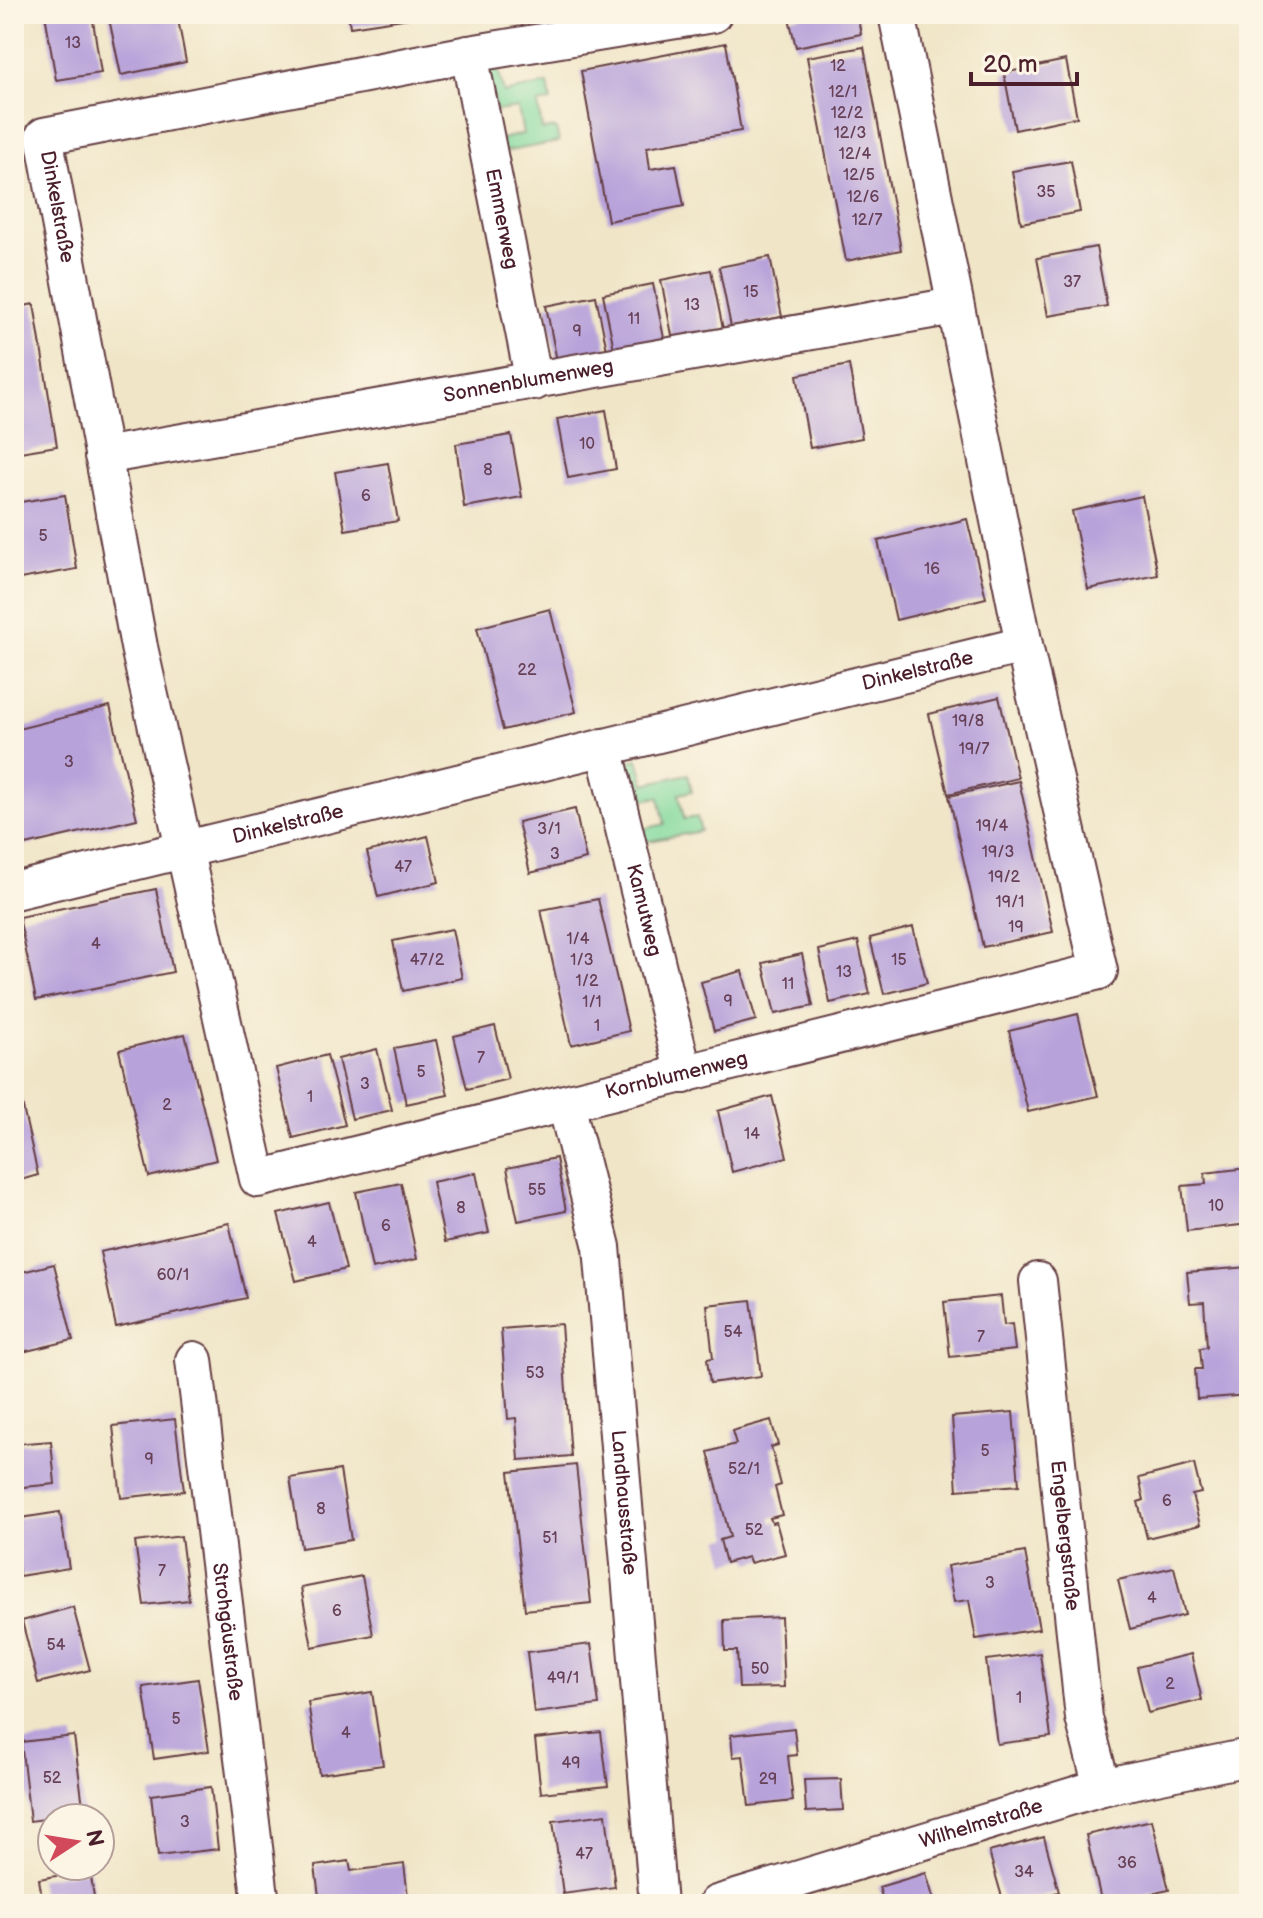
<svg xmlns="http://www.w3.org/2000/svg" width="1263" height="1918" font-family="'Balsamiq Sans',sans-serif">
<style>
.green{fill:#82d99d;stroke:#667c64;stroke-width:2}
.building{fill:#b8a2da}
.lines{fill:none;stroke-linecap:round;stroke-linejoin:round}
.street-casing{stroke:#633d42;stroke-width:40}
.street{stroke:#fff;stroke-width:36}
.labels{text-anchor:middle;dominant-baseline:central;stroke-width:7;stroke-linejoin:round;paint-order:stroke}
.number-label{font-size:16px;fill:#664057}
.street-label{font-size:20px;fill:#4a1f2b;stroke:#fcf5e5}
</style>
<rect width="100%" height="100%" fill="#fcf5e5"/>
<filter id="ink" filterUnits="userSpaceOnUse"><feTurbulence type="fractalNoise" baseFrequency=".0125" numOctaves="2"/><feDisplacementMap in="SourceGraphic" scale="16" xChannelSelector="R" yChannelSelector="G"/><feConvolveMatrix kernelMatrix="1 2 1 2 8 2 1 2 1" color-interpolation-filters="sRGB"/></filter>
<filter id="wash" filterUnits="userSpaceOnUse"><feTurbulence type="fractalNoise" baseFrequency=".006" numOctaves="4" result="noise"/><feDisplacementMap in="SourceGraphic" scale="32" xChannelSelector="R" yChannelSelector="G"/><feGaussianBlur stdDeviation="1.8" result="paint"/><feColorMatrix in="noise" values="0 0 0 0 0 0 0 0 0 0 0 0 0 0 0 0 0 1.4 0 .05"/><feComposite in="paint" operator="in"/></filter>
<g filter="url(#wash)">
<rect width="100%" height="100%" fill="#f0e5c7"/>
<!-- green -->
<path class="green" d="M498,69L504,93L548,84L551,101L538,104L542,130L556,128L559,142L502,152L501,139L523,134L518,108L496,111L488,70Z
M638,759L645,784L688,774L692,791L679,794L684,819L697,817L701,831L644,842L643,829L665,824L659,797L635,801L626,768L629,761Z"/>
<g id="blocks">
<!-- building -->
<path class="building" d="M45,14H92L101,73L56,80Z
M108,14H177L186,62L121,75Z
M348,14H423V16L350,27Z
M811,14H857L861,34L796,47L789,18Z
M726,43L741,131L647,147L650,169L676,165L684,206L608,221L581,71Z
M864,47L901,250L846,261L807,57Z
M1066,60L1077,117L1015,130L1004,73Z
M1071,161L1080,212L1021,223L1012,171Z
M1096,247L1107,306L1048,316L1037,258Z
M770,257L782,317L731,327L719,267Z
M711,270L723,329L673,340L661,280Z
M653,284L665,343L615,354L603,294Z
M596,296L608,355L558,366L546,306Z
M34,304L57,446L14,453V308Z
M849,365L862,438L810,448L797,375Z
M606,410L616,469L568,478L557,419Z
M511,435L522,497L464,507L456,444Z
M388,463L398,521L345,530L335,472Z
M65,495L77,569L14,580V503Z
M1142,496L1158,575L1088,589L1072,511Z
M967,519L986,598L896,620L878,541Z
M550,609L576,712L503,730L477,628Z
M999,697L1018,778L948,794L929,714Z
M110,706L137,819L26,845L14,794V730Z
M1019,781L1053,932L983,947L949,796Z
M575,809L586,859L530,873L518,822Z
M428,836L439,882L378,897L367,852Z
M156,889L173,972L36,1000L19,917Z
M598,899L629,1031L571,1045L541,910Z
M913,927L927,983L884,994L870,938Z
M452,929L462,978L403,991L393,941Z
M858,941L870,994L830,1003L819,950Z
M802,954L813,1006L775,1014L763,963Z
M742,971L756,1020L714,1031L701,982Z
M1078,1014L1098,1096L1028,1112L1009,1031Z
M495,1026L508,1079L467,1089L454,1036Z
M185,1034L216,1160L149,1177L119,1050Z
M436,1040L448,1095L406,1104L394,1048Z
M377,1049L392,1110L352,1119L338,1059Z
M327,1055L345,1125L293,1138L276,1068Z
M14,1081H17L38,1175L14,1182Z
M772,1096L787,1157L732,1172L718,1111Z
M556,1158L566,1211L518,1221L507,1168Z
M1247,1168L1249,1224L1187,1231L1182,1186L1206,1184L1205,1173Z
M476,1173L489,1233L445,1242L432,1182Z
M401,1183L417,1259L372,1269L356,1192Z
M329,1202L346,1269L296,1281L278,1214Z
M229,1223L246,1298L116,1327L100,1252Z
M54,1264L73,1340L14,1354V1274Z
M1249,1267V1395L1197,1399L1195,1369H1202L1200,1348L1207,1347L1204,1302L1190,1303L1187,1272Z
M1001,1296L1004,1325L1012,1324L1015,1350L950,1357L944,1302Z
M751,1300L761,1376L710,1383L707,1359L713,1358L707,1305Z
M561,1324L571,1456L519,1460L516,1418L508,1419L501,1329Z
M1013,1412L1019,1485L957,1490L952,1417Z
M175,1419L184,1491L121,1498L113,1426Z
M771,1420L778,1445L771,1447L781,1485L775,1487L782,1515L770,1518L772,1523L776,1522L785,1554L750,1563L748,1557L726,1563L720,1540L730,1537L708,1452L736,1444L732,1431Z
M51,1441L55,1484L14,1488V1444Z
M1194,1464L1201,1493L1192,1495L1200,1525L1147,1538L1138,1502L1144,1500L1139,1478Z
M576,1465L591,1603L525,1610L509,1472Z
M340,1470L351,1540L301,1548L290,1478Z
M60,1512L69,1568L19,1576L14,1519Z
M181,1536L189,1600L144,1605L135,1542Z
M1025,1552L1039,1629L976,1639L969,1600L954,1602L947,1566Z
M1174,1567L1185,1615L1130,1629L1118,1580Z
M362,1576L373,1635L312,1647L301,1588Z
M73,1607L90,1670L38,1683L22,1621Z
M781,1617L784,1687L739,1688L737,1651H725L724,1620Z
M591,1644L599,1705L534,1713L527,1652Z
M1040,1653L1051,1737L997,1744L986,1660Z
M1191,1654L1202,1700L1148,1713L1137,1667Z
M198,1679L209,1751L154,1759L143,1687Z
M372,1692L383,1765L319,1774L308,1702Z
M794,1728L797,1755L788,1756L793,1801L749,1806L743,1756L733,1757L731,1735Z
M601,1732L608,1786L541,1793L535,1739Z
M74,1736L84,1814L30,1821L21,1742Z
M1249,1778V1812H1248L1240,1779Z
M841,1779L843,1810L806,1812L804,1780Z
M211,1787L218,1849L158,1856L151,1795Z
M606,1814L615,1887L563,1894L553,1821Z
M1152,1820L1169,1890L1102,1904L1086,1835Z
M1044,1837L1059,1892L1004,1904L989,1852Z
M349,1861L351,1871L404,1864L409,1904H320L315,1866Z
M90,1870L95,1904H43L39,1879Z
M926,1873L935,1904H884L879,1887Z"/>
</g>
</g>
<g filter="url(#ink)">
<use href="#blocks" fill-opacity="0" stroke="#633d42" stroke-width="2"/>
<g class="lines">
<defs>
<g id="street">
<path id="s1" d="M713,14L469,54L44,136L139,647L258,1179L1099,971L1024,645L897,14"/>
<path id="s2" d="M469,54L534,382"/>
<path id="s3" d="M103,456L954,306"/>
<path id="s4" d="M604,747L684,1075"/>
<path id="s5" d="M14,891L1024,645"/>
<path id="s6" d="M566,1104L602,1247L658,1904"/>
<path id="s7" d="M1038,1281L1084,1718L1102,1787"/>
<path id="s8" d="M194,1360L261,1904"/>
<path id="s9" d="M717,1904L1102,1787L1249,1757"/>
</g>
</defs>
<!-- street casing -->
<use href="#street" class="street-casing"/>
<!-- street -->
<use href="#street" class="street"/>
</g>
</g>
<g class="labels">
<!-- number labels -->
<g class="number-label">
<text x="73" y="43">13</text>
<text x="838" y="66">12</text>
<text x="843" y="92">12/1</text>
<text x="847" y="113">12/2</text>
<text x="850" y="133">12/3</text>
<text x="855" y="154">12/4</text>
<text x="859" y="175">12/5</text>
<text x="1046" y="192">35</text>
<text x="863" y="197">12/6</text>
<text x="867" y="220">12/7</text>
<text x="1072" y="282">37</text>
<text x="751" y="292">15</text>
<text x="692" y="305">13</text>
<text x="634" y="319">11</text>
<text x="577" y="331">9</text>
<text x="587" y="444">10</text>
<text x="488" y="470">8</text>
<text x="366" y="496">6</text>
<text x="43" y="536">5</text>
<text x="932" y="569">16</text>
<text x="527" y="670">22</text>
<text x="968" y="721">19/8</text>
<text x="974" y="749">19/7</text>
<text x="69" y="762">3</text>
<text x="992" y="826">19/4</text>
<text x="549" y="829">3/1</text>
<text x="998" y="852">19/3</text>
<text x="555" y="854">3</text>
<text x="403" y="867">47</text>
<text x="1004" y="877">19/2</text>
<text x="1010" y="902">19/1</text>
<text x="1016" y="927">19</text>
<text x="578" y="939">1/4</text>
<text x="96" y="944">4</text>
<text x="427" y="960">47/2</text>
<text x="582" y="960">1/3</text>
<text x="899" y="960">15</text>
<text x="844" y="972">13</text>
<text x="587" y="981">1/2</text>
<text x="788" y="984">11</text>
<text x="728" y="1001">9</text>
<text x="592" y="1002">1/1</text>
<text x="597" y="1026">1</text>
<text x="481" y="1058">7</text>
<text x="421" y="1072">5</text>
<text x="365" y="1084">3</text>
<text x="310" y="1097">1</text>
<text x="167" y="1105">2</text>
<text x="752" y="1134">14</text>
<text x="537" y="1190">55</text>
<text x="1216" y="1206">10</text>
<text x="461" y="1208">8</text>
<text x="386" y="1226">6</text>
<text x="312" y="1242">4</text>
<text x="173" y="1275">60/1</text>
<text x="733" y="1332">54</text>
<text x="981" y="1337">7</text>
<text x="535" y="1373">53</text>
<text x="985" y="1451">5</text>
<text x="149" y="1459">9</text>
<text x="744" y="1469">52/1</text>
<text x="1167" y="1501">6</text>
<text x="321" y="1509">8</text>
<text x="754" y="1530">52</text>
<text x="550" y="1538">51</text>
<text x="162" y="1571">7</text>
<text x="990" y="1583">3</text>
<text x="1152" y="1598">4</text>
<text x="337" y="1611">6</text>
<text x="56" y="1645">54</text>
<text x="760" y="1669">50</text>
<text x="563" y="1678">49/1</text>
<text x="1170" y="1684">2</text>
<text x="1019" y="1698">1</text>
<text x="176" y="1719">5</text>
<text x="346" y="1733">4</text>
<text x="571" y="1763">49</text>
<text x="52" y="1778">52</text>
<text x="768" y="1779">29</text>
<text x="185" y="1822">3</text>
<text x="584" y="1854">47</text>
<text x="1127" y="1863">36</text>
<text x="1024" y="1872">34</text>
</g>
<!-- street labels -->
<g class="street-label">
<text stroke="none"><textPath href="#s1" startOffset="752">Dinkelstraße</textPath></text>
<text stroke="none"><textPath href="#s2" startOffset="168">Emmerweg</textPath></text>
<text stroke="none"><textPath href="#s3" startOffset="432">Sonnenblumenweg</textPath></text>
<text stroke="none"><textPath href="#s5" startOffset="930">Dinkelstraße</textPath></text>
<text stroke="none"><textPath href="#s5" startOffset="282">Dinkelstraße</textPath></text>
<text stroke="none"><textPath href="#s4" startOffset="168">Kamutweg</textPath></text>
<text stroke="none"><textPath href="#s1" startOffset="2176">Kornblumenweg</textPath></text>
<text stroke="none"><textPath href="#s6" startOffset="404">Landhausstraße</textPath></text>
<text stroke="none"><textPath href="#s7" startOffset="256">Engelbergstraße</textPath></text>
<text stroke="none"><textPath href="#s8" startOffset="274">Strohgäustraße</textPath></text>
<text stroke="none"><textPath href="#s9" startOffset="276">Wilhelmstraße</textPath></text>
</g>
</g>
<!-- margin -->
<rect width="1263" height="1918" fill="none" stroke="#fcf5e5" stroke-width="48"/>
<!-- north arrow -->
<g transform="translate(76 1842) rotate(78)"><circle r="38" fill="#fcf5e5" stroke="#b59f9b" stroke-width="2"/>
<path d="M0-6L14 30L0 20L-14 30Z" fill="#d1495b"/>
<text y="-12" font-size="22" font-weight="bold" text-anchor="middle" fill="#4a1f2b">N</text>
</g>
<!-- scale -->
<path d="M971 72v12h106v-12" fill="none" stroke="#4a1f2b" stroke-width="4"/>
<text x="983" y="72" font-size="24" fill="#4a1f2b" stroke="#fcf5e5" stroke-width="6" paint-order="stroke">20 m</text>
</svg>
